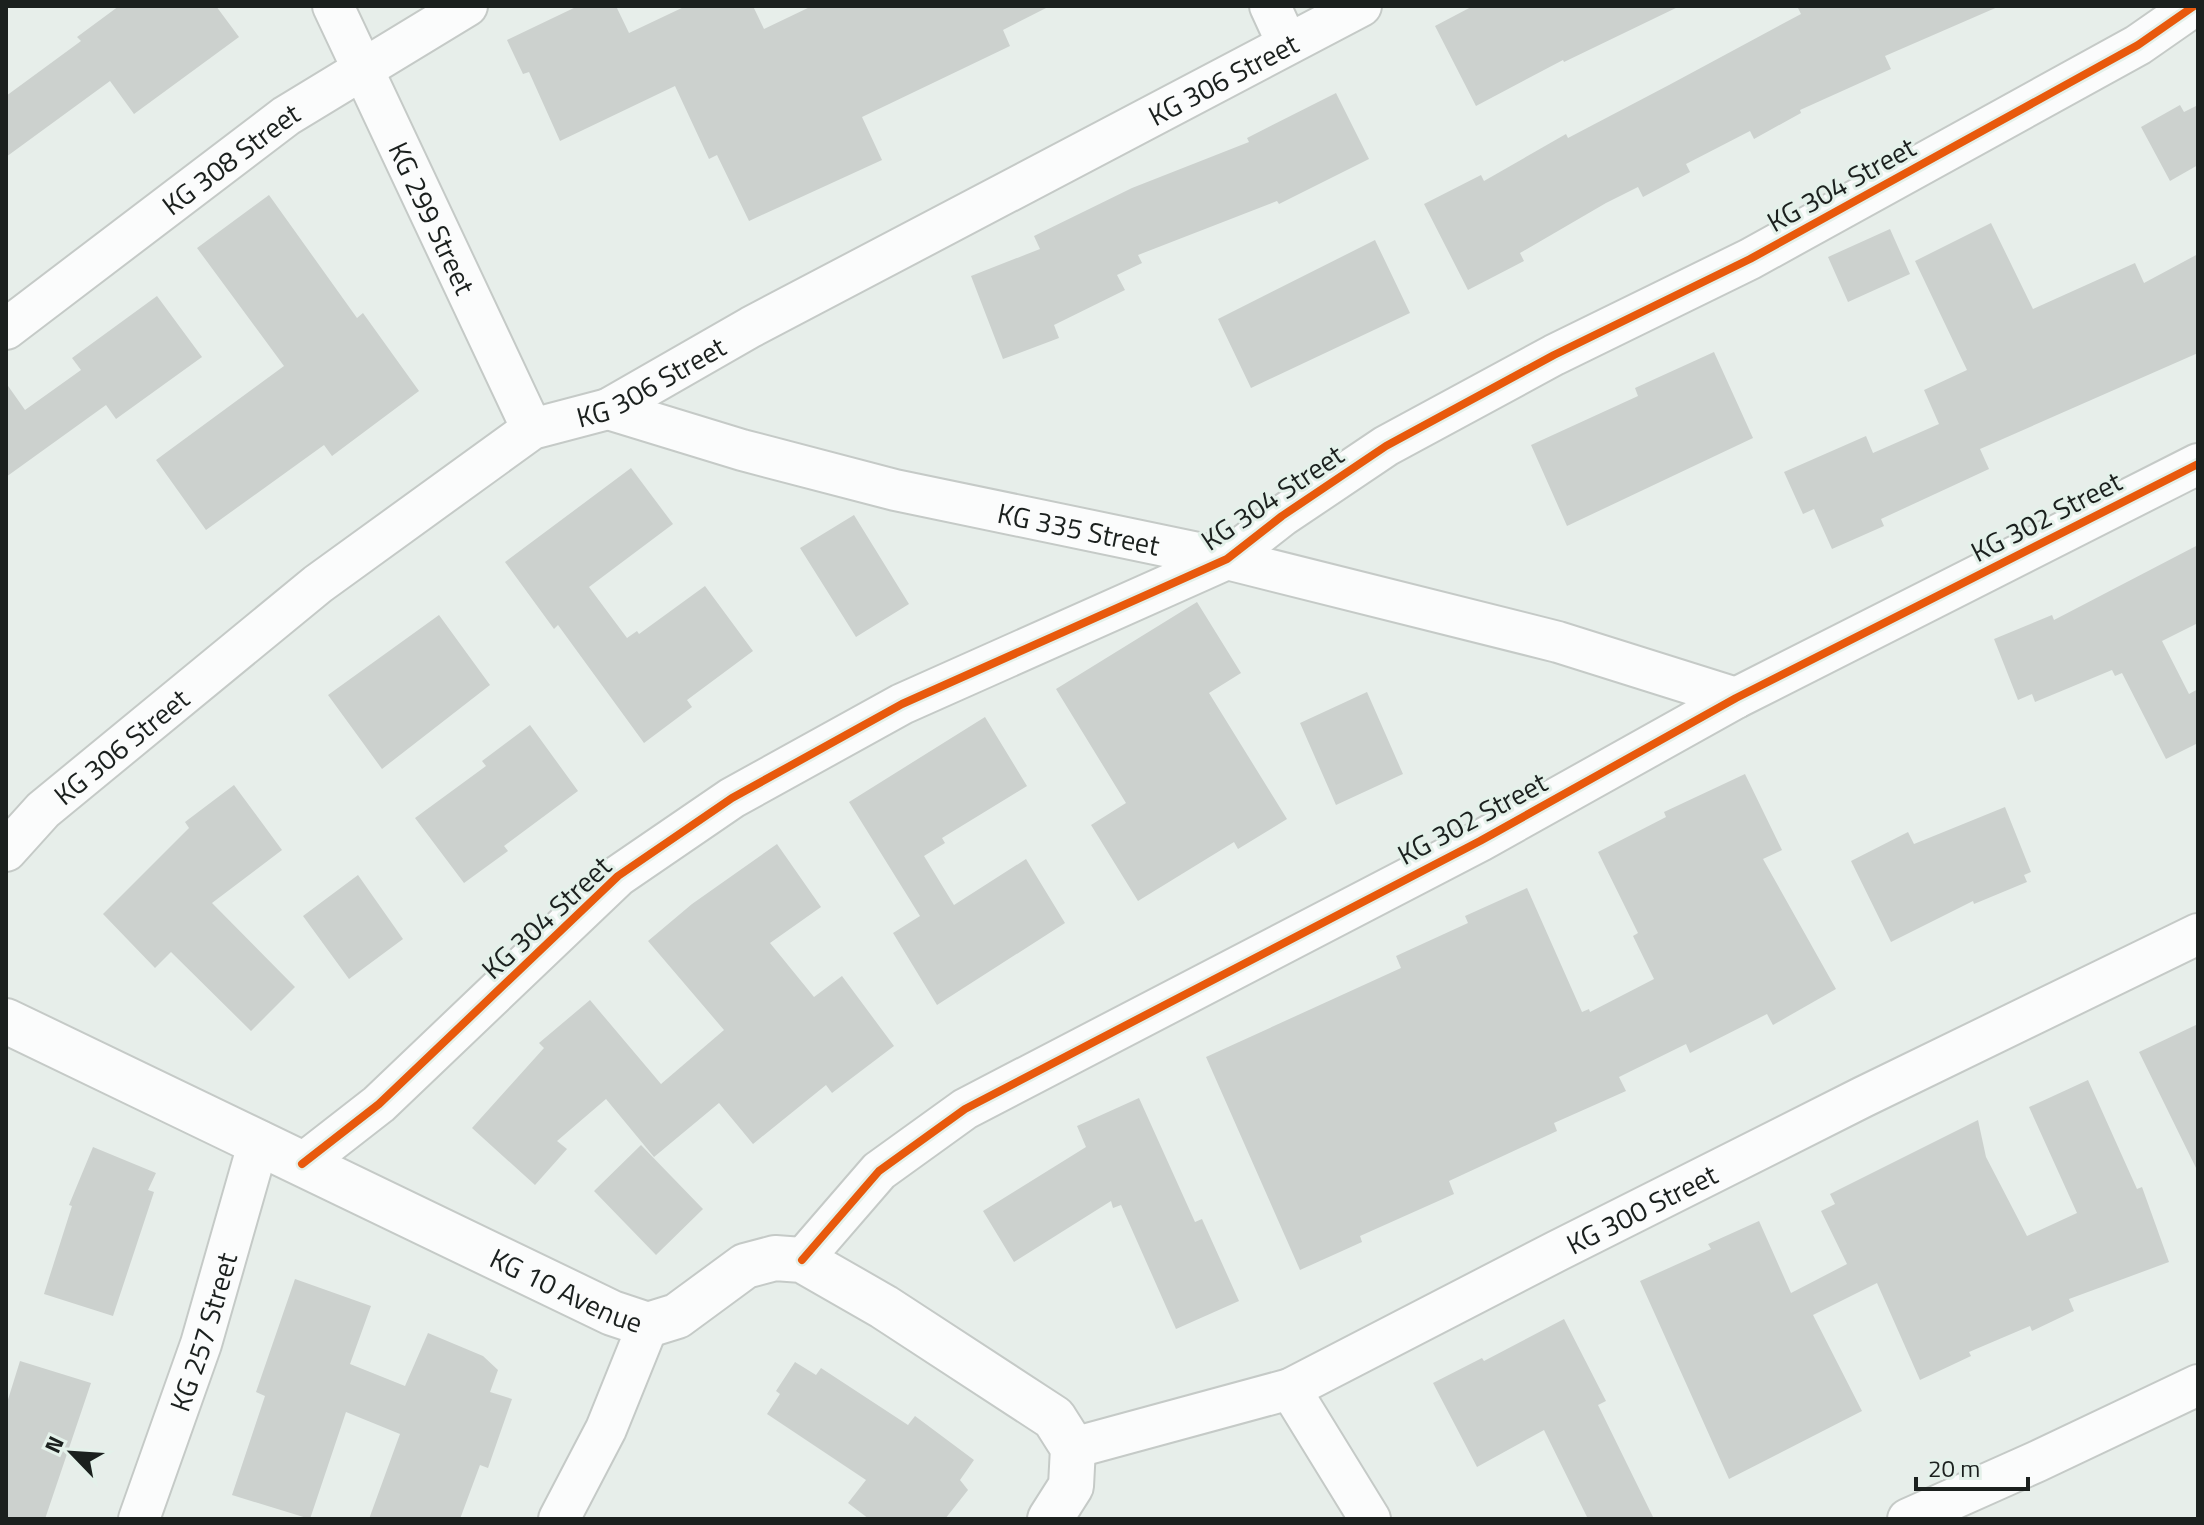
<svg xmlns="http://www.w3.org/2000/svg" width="2204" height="1525" font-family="'Titillium Web',sans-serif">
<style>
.building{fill:#ccd1ce}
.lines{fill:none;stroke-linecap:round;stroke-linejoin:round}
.minor-casing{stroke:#c5cac7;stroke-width:44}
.tertiary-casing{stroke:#c5cac7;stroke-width:48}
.minor{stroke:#fbfcfc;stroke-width:40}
.tertiary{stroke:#fbfcfc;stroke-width:44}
.cycleway-casing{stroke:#e4f1ea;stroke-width:13}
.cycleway{stroke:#e8590c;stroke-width:8}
.labels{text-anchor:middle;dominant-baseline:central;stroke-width:6;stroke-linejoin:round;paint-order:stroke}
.street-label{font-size:28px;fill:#1b201e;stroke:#e4f1ea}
</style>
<rect width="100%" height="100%" fill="#e7eeea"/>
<!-- building -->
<path class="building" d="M119,6H216L239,37L134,114L110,81L6,157V96L81,41L77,37Z
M578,6H616L629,33L686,6H753L764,29L812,6H1050L1003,30L1010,46L862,117L882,160L749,221L717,155L709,159L675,86L560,141L529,72L523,74L507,40Z
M1473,6H1680L1564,62L1563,60L1476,106L1435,26Z
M1797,6H2000L1885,56L1891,69L1800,110L1801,113L1754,139L1750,131L1686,164L1690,172L1643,197L1638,187L1606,203L1520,253L1524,261L1468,290L1424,204L1481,175L1484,181L1566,134L1568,138L1669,85L1801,14Z
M1336,93L1369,159L1279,204L1277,201L1138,255L1142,263L1117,275L1125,290L1054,325L1059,338L1003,359L971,276L1040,249L1034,236L1132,188L1249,142L1247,138Z
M2180,105L2184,112L2198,105V165L2170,181L2141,127Z
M269,195L357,318L363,313L419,391L332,456L324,445L206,530L156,460L284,366L197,248Z
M1991,223L2033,309L2135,263L2144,283L2198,254V353L1980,449L1989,469L1881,519L1884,526L1832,549L1814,509L1803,514L1784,472L1866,436L1873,453L1939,424L1924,390L1967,370L1915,261Z
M1890,229L1910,274L1848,302L1828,257Z
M1375,240L1410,313L1251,388L1218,319Z
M157,296L202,357L116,419L106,405L6,477V383L25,410L81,370L72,358Z
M1714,352L1753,438L1567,526L1531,445L1638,396L1635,388Z
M631,468L673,524L589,587L627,638L637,631L639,634L705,586L753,651L687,700L692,707L644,743L558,625L554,629L505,562Z
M854,515L909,604L856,637L800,548Z
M2198,545V623L2162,641L2189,694L2198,689V743L2166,759L2122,673L2115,676L2112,670L2035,702L2032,694L2018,700L1994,639L2052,615L2054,620Z
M1197,602L1241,673L1209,693L1287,819L1238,849L1234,842L1138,901L1091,825L1126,803L1056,689Z
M439,615L490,685L382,769L328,695Z
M1367,692L1403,774L1336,805L1300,723Z
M985,717L1027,786L942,838L945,843L924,856L954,905L1026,859L1065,923L937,1005L893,933L920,916L849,802Z
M530,725L578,791L504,846L508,851L464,883L415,818L486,766L482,761Z
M1745,774L1782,850L1763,859L1836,989L1773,1025L1767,1014L1690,1053L1686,1044L1619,1077L1626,1091L1554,1123L1557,1131L1449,1181L1454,1194L1360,1236L1362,1242L1300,1270L1206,1057L1401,968L1396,956L1468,923L1465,916L1527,888L1582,1012L1589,1009L1590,1012L1654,979L1633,936L1638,933L1598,852L1666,817L1664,812Z
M234,785L282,850L212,903L295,987L251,1031L171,952L155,968L103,914L189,828L185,822Z
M2005,807L2031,872L2024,875L2027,882L1974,904L1973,901L1891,942L1851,861L1908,832L1914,844Z
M777,844L821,907L770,943L814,997L842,976L894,1046L832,1093L826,1085L753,1144L719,1103L654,1157L606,1099L557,1141L567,1149L535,1185L472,1128L544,1048L539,1043L590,1000L661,1084L724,1030L648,941L692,904Z
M358,875L403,939L349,979L303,916Z
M2198,1024V1172L2139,1052Z
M2088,1080L2137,1189L2142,1187L2169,1262L2069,1299L2074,1311L2032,1331L2030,1326L1969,1352L1971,1356L1920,1380L1877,1283L1813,1315L1862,1411L1729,1479L1640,1281L1711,1249L1708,1244L1759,1221L1791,1293L1847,1264L1821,1211L1835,1204L1830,1194L1978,1120L1986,1157L2027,1236L2077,1213L2029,1107Z
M1139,1098L1195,1222L1202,1219L1239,1301L1176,1329L1121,1205L1113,1208L1111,1201L1014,1262L983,1211L1086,1147L1077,1126Z
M641,1145L703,1209L656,1255L594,1191Z
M93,1147L156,1173L148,1190L154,1192L113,1316L44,1294L72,1206L69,1205Z
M295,1279L371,1306L350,1364L405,1386L428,1333L483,1356L498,1370L490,1392L512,1399L488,1468L480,1465L460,1519H369L400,1434L346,1412L310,1519L232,1495L265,1396L256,1392Z
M1564,1319L1606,1401L1598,1405L1654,1519H1588L1544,1430L1477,1467L1433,1383L1482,1358L1484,1361Z
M20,1361L91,1383L45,1519H6V1406Z
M795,1362L816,1375L821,1368L908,1425L915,1416L974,1460L960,1480L968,1490L945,1519H869L848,1503L866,1480L767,1414L780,1394L776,1391Z"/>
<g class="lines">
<defs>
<g id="minor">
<path id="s1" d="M333,6L532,429"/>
<path d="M1270,6L1287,43"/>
<path id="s2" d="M6,329L286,116L467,6"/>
<path id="s3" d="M608,409L742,450L895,490L1227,559L1558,642L1736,698"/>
<path id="s4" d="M6,851L43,810L318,584L532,429L608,409L751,327L1361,6"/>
<path d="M302,1164L379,1104L618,876L732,798L902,704L1227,559L1282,516L1386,446L1554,355L1750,259L2138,45L2194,6"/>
<path d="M802,1260L879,1171L965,1109L1480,841L1736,698L2198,464"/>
<path d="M1290,1389L1370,1519"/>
<path id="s5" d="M1073,1448L1290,1389L1557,1251L1863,1097L2198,934"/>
<path id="s6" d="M139,1519L201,1344L259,1141"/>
<path d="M559,1519L606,1429L648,1325"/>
<path d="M1908,1519L2038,1461L2198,1385"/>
</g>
<g id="tertiary">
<path id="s7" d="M6,1021L612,1313L648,1325L677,1316L745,1266L775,1258L802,1260L884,1307L1054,1418L1073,1448L1071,1486L1050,1519"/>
</g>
</defs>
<!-- minor casing -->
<use href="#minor" class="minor-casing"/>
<!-- tertiary casing -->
<use href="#tertiary" class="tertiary-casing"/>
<!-- minor -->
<use href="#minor" class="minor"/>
<!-- tertiary -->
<use href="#tertiary" class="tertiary"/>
<defs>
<path id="cycleway" d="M302,1164L379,1104L618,876L732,798L902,704L1227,559L1282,516L1386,446L1554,355L1750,259L2138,45L2194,6
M802,1260L879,1171L965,1109L1480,841L1736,698L2198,464"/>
</defs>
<!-- cycleway casing -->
<use href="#cycleway" class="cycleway-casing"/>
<!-- cycleway -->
<use href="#cycleway" class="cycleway"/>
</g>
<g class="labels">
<!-- street labels -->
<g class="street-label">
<text stroke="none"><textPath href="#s4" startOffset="1452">KG 306 Street</textPath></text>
<text stroke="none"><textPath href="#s2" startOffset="282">KG 308 Street</textPath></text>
<text transform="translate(1841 184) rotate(-29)">KG 304 Street</text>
<text stroke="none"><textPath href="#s1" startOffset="234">KG 299 Street</textPath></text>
<text stroke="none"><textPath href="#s4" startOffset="804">KG 306 Street</textPath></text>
<text transform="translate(1272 497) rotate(-34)">KG 304 Street</text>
<text transform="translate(2046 516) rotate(-27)">KG 302 Street</text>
<text stroke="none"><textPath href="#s3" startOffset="486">KG 335 Street</textPath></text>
<text stroke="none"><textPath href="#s4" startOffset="156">KG 306 Street</textPath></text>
<text transform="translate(1472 818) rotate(-28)">KG 302 Street</text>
<text transform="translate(546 917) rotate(-43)">KG 304 Street</text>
<text stroke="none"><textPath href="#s5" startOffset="620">KG 300 Street</textPath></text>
<text stroke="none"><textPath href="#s7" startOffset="622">KG 10 Avenue</textPath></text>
<text stroke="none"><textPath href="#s6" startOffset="198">KG 257 Street</textPath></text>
</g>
</g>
<!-- border -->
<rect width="2204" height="1525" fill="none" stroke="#1b201e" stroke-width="16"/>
<!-- north arrow -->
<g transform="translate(72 1453) rotate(295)" stroke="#e4f1ea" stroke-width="6" paint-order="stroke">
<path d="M0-6L14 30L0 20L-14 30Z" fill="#1b201e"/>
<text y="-12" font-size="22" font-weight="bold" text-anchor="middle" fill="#1b201e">N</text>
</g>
<!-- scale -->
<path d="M1916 1477v12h112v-12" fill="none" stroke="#1b201e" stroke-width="4"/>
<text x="1928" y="1477" font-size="24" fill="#1b201e" stroke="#e4f1ea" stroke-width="6" paint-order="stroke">20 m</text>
</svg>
